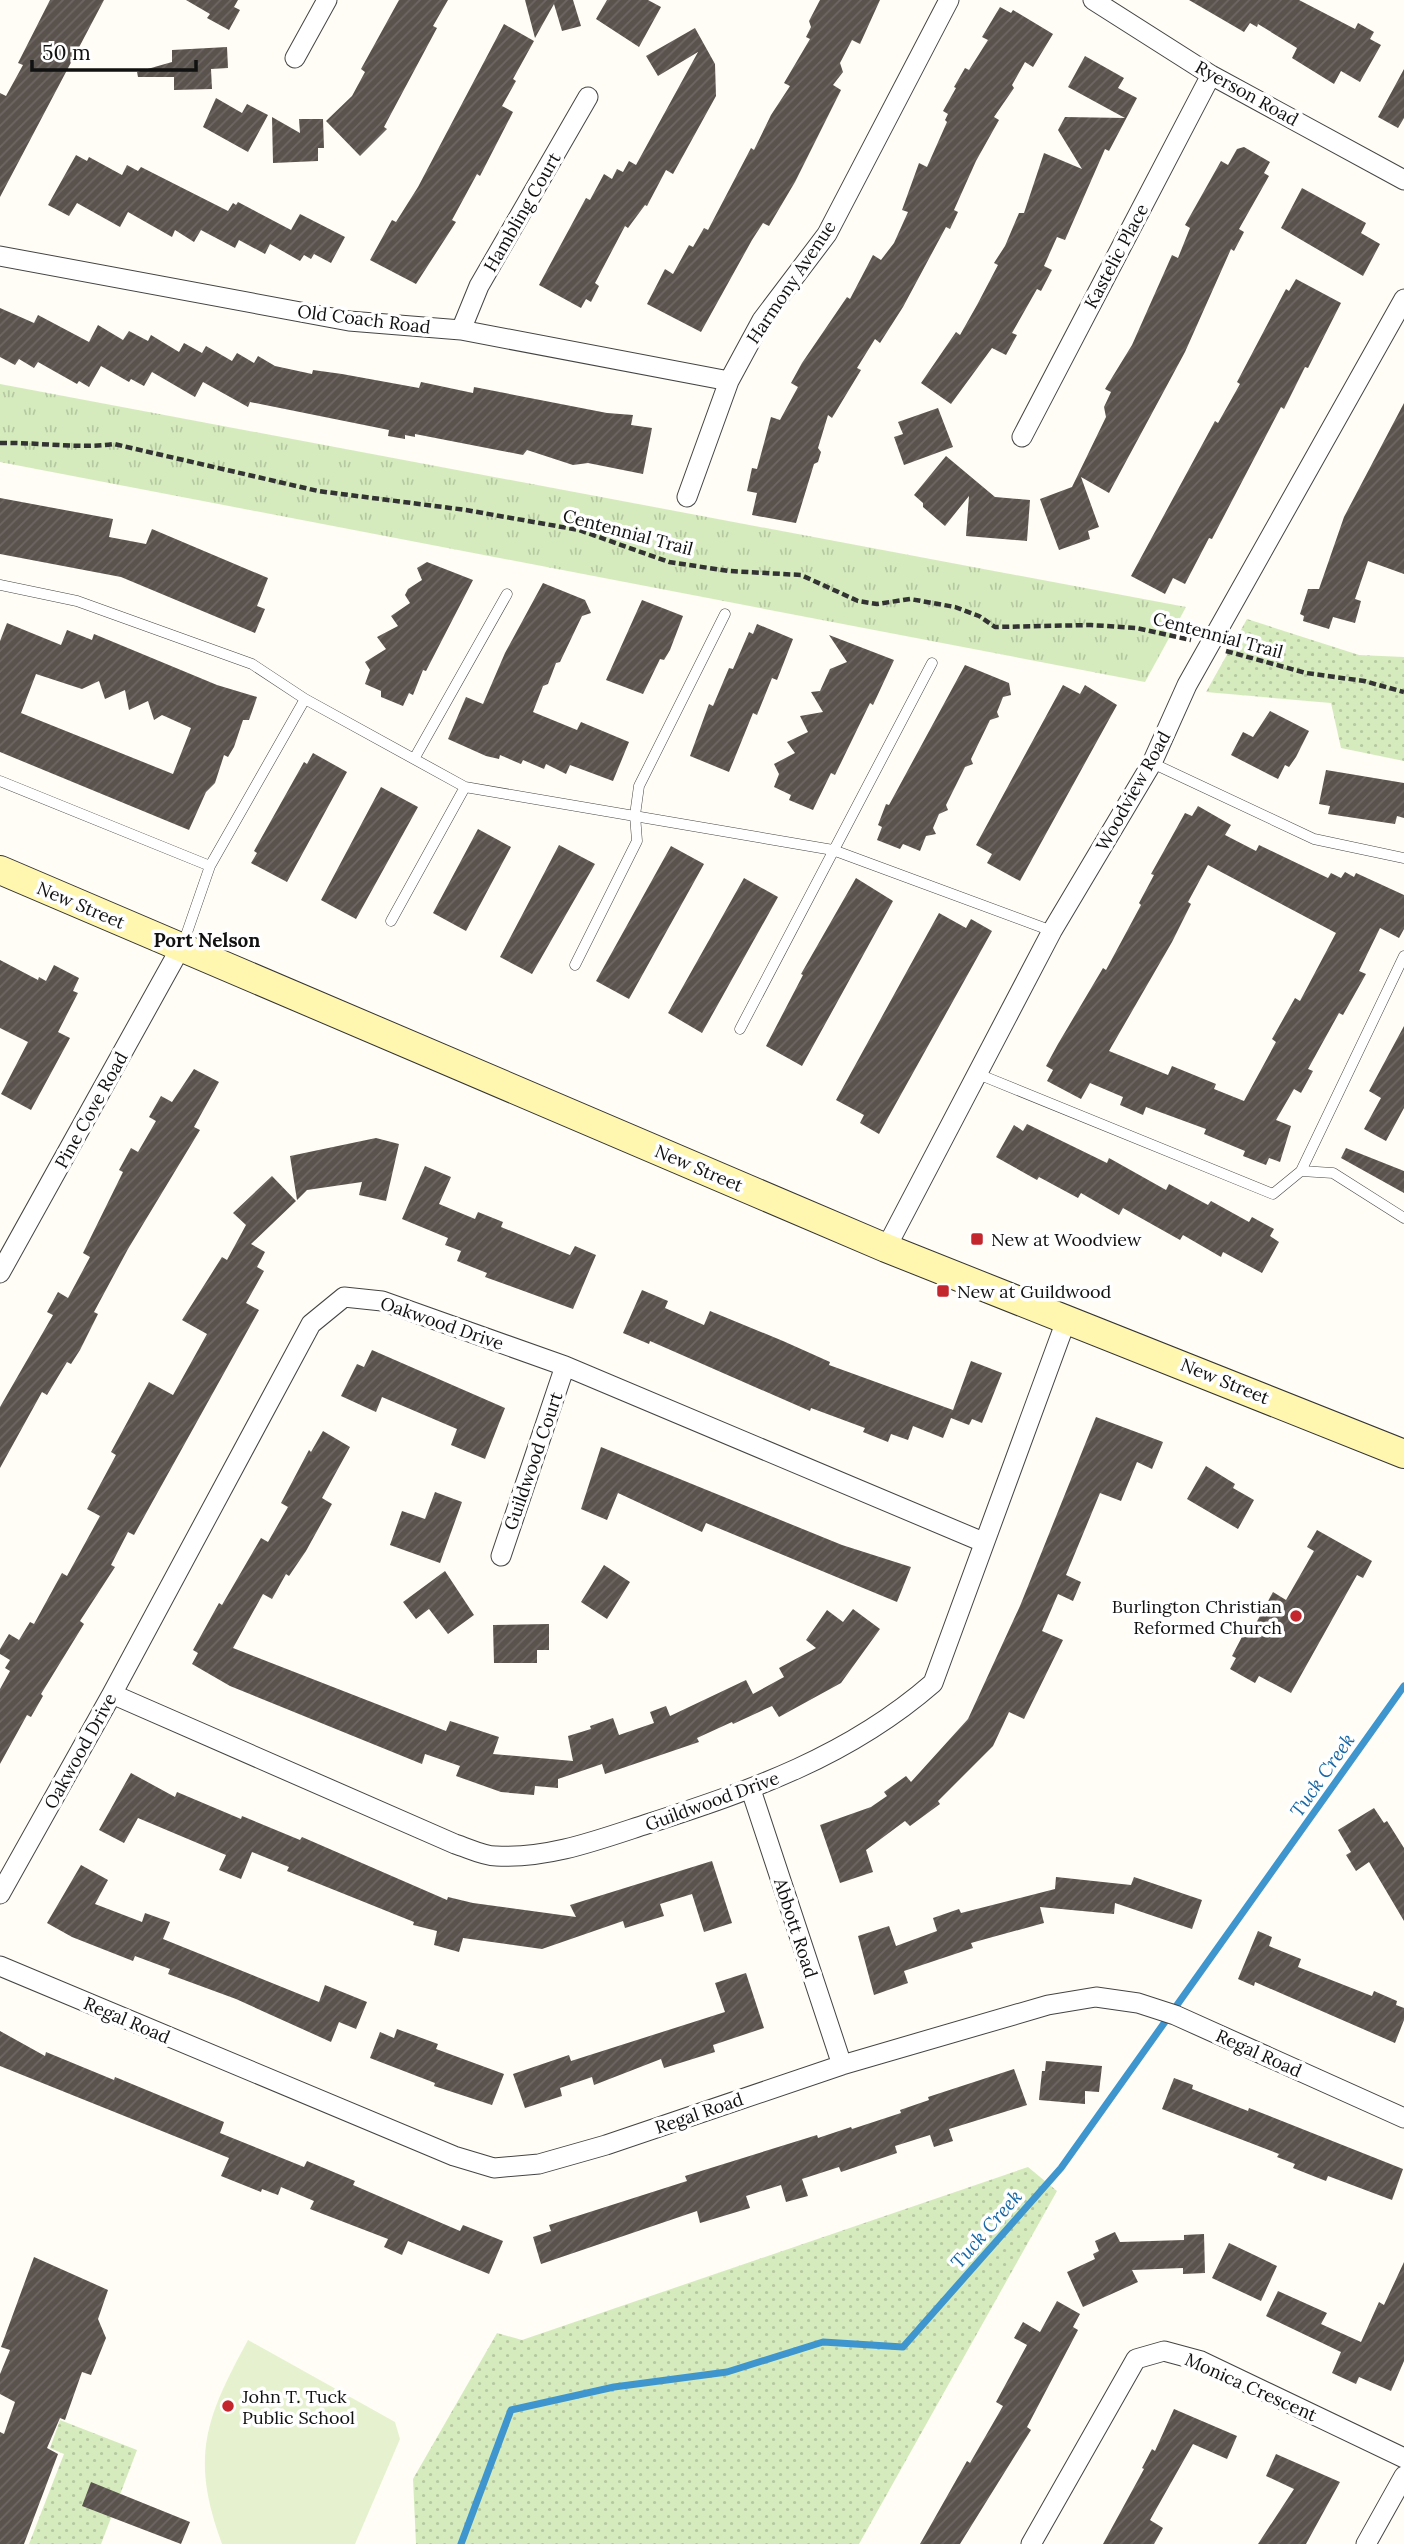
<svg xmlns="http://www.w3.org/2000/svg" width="1404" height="2544" font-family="Lora,serif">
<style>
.grass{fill:url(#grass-tufts)}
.park{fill:url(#park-dots)}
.pitch{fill:#e6f2cf}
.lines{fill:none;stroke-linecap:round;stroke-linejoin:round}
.stream{stroke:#3f96cf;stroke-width:7}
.building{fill:url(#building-hatch);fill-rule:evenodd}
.lane-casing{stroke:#444;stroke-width:11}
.street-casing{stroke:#444;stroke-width:21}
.secondary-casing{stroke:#333;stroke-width:30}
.path{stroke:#333;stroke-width:4.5;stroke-dasharray:7 3.5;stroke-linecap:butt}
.lane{stroke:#fff;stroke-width:10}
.street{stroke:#fff;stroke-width:19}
.secondary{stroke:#fff6b0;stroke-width:28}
.poi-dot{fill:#c4262e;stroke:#fff;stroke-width:2.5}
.labels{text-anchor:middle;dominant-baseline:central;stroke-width:7;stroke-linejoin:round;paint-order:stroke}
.street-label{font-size:18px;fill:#111;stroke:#fff}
.poi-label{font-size:18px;fill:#111;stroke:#fff;text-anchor:start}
.neighbourhood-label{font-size:19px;font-weight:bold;fill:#111;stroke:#fff}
.water-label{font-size:19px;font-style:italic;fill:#1768a6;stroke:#fff}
</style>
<defs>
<pattern id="grass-tufts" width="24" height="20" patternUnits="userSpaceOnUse" patternTransform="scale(1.75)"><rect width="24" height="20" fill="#d5ebbd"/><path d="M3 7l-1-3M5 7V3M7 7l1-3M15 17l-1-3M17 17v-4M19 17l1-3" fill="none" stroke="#b6c8a1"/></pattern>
<pattern id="park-dots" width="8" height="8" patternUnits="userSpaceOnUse" patternTransform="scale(1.75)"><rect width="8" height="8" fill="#d5ebbd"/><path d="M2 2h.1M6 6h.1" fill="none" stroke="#b6c8a1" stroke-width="1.8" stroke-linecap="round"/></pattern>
<pattern id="building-hatch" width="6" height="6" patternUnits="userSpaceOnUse" patternTransform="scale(1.75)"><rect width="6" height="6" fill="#5a524d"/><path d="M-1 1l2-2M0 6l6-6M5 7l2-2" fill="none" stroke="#6d6662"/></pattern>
</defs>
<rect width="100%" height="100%" fill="#fffdf5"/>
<!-- grass -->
<path class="grass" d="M0,384L1186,607L1145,682L0,462Z"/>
<!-- park -->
<path class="park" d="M1247,619L1359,655L1404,657V761L1341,748L1331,703L1206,692Z
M1028,2167L1057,2191L859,2544H416L413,2479L497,2333L522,2340Z
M60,2420L137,2450L101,2544H29L64,2454L50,2448Z"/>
<!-- pitch -->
<path class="pitch" d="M248,2340L395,2422L400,2439L355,2544H222C190,2457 205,2419 248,2340Z"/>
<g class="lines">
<!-- stream -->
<path class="stream" d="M461,2544L511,2410L614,2387L727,2372L823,2342L903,2347L1061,2168L1404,1686"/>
</g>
<!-- building -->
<path class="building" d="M50,0H104L0,197V93L6,96L23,65L18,63Z
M186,0H238L234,7L240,10L229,30L207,18L210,14Z
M399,0H448L433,26L437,28L384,127L387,129L360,156L326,121L352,96L365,72L361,69Z
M525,0H573L581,26L562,31L554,4L535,38Z
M607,0H648L661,7L639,47L596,19Z
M820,0H880L860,44L852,40L840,63L843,72L833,85L841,90L795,182L769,226L763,223L752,240L701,332L647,304L665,269L673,274L689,245L693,247L704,228L708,230L751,148L754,150L771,115L790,86L784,83L810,39L806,37L811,27L809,21Z
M1189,0H1299L1355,29L1358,23L1374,32L1370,39L1381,45L1360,82L1341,71L1334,84L1292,58L1297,48L1258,24L1257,27L1250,23L1244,32Z
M1000,7L1011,13L1013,10L1053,34L1033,67L1025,62L1012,85L1014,88L994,117L999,120L976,161L954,210L958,212L950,229L946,227L903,307L880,343L875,339L857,368L861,370L832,418L828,415L818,448L821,452L818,462L814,464L796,523L752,515L757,493L747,491L752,468L757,469L771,417L780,420L798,387L791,383L802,363L847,297L850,299L873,255L881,260L894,243L908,212L902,210L919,163L927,167L947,122L945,120L948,114L943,111L956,88L954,87L965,68L969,70L988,40L982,37Z
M504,24L534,41L513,79L516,81L502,106L513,112L480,176L477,174L452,220L456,222L416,284L370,260L392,220L396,222L418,187Z
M695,28L715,64L716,96L673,174L666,170L647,206L645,205L628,228L625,226L595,283L599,286L591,302L586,299L581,308L539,285L586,198L590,200L604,174L612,179L617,169L623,172L629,161L636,165L698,52L658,76L646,56Z
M227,47L228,68L211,69L212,89L174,90V77H138L137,72L172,62V50Z
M1085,56L1124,78L1118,88L1137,98L1109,151L1105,149L1065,240L1057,237L1044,266L1052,270L1041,291L1037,289L1012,333L1017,335L1006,355L992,348L951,404L921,383L956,332L960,335L977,305L998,265L994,263L1005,246L1019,213H1024L1044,153L1082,169L1058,130L1065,117L1125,118L1068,87Z
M1404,69V118L1398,128L1378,117Z
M216,98L242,113L247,104L268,115L248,152L203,127Z
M272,117L300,133L299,119H323L324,148H318V161L273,163Z
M1244,147L1270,162L1264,173L1269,176L1239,229L1244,232L1234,251L1231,249L1185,352L1109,493L1081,477L1099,527L1088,531L1090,539L1059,550L1040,499L1072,487L1106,417L1104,407L1111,392L1105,389L1132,345L1172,255L1178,258L1190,228L1185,225L1221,161L1228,165L1237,149Z
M76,155L87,161L89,157L122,175L127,165L138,171L141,167L228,211L233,203L236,205L238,202L291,230L300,214L345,237L331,263L314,254L311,259L304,255L300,261L270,244L265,254L239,240L235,248L201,230L194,242L175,230L172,237L128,212L120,227L77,203L69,216L48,205Z
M1302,188L1366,223L1361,233L1380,244L1363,276L1281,228Z
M1296,279L1341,303L1308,368L1305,367L1284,409L1281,407L1212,539L1209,538L1185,584L1173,578L1165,594L1131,576L1215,421L1218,423L1240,384L1237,382L1286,289L1289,291Z
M0,308L34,323L38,315L89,342L98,325L123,340L129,331L148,341L151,335L179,352L184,343L202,353L206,346L232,361L237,353L254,363L258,356L275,366L312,374L313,370L342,374L419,388L421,382L473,393L474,387L607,413L633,415L631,425L652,428L643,474L588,463L573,465L527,450L523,455L415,434V437L405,435V439L388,436L389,430L250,402L248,407L203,382L195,397L152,372L144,386L131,379L129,382L101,366L89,387L79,381L77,384L38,362L34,368L19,359L15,365L0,357Z
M1404,403V574L1368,561L1355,599L1361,601L1355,623L1333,617L1329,629L1303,621L1304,616L1300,614L1308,589H1319L1344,517Z
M938,408L953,447L904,465L894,437L903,434L898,422Z
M946,456L995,497L1030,500L1027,541L966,536L969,496L945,526L923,507V503L914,495Z
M0,498L113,519L109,537L146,544L152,529L268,578L257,606L265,609L255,633L121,577L0,554Z
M427,562L473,580L426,671L423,670L413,695L409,693L403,706L381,697V691L365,684L370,670L365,662L386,649L377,637L398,626L391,616L410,603L405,595L408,589L422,580L417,568Z
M543,583L585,600L591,613L582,616L560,662L556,663L548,684L543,686L533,712L577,730L581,722L629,742L613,781L570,765L566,774L546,764L544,769L523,760L521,764L500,755L499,759L486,756L448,739L466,697L483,704L505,653Z
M642,600L683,616L670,650L664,660L660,659L643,694L606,680Z
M7,623L61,645L67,630L92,640L94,634L217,685L257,697L249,720H243L234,747L228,757L224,755L215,783L206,792L189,830L0,752V641ZM36,674L82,689L99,681L105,699L125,690L129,710L148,701L154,720L162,715L191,728L173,774L21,713Z
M757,624L793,639L777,680L772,678L757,715L753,713L729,772L690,756L709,704L713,706L729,668L733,669L749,632L753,634Z
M829,635L894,660L873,705L870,703L835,775L831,773L813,810L789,800L791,795L774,787L779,774L774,764L795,753L787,742L808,732L800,716L823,712L811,692L820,691L830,669L847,662Z
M965,665L1009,683L1011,695L1003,697L997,712L999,717L990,720L971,759L973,764L965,767L946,805L948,810L939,814L933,828L936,834L926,836L920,851L903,844L900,849L877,840L882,827L878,825L886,804L889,805Z
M1063,685L1080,694L1085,685L1117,705L1020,881L987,863L992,854L976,845Z
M1270,711L1309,731L1296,757L1289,767L1285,765L1278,779L1231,755L1243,732L1253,737Z
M313,753L347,772L287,882L251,863L257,853L254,851L304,762L307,764Z
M1326,770L1404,783V818L1397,816L1395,824L1328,814L1330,806L1319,804Z
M381,787L418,807L356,919L321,900Z
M1198,806L1231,825L1225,835L1256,851L1259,845L1328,878L1331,873L1341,878L1345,872L1354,877L1356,873L1404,895V929L1399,938L1380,928L1359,971L1366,974L1343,1015L1339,1013L1308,1069L1313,1071L1301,1093L1294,1089L1276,1120L1291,1126L1280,1162L1269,1158L1266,1165L1243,1156L1245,1151L1204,1134L1206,1129L1146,1107L1143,1115L1120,1105L1123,1097L1090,1083L1081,1099L1047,1081L1053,1070L1046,1066L1058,1044L1103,968L1106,970L1141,905L1139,903L1154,875L1151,874L1185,813L1192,816ZM1208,865L1336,933L1300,1001L1295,998L1272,1039L1276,1042L1244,1101L1214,1089L1216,1084L1172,1066L1168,1075L1109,1051L1172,942L1191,904L1188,902Z
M478,829L511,847L466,931L433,913Z
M559,845L595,864L532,974L500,957Z
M671,846L704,864L629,999L596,981Z
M744,878L778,897L702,1033L668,1013Z
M856,878L893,901L802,1066L766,1046L803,975L801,974Z
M939,913L966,928L971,919L992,931L879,1134L860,1123L864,1115L836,1100Z
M0,960L38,980L39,977L46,981L54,965L79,978L73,991L78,993L58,1032L70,1038L31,1110L1,1094L28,1042L0,1028Z
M1404,1026V1108L1386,1141L1364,1129L1381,1098L1369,1091Z
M194,1069L219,1082L194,1127L200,1130L128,1249L94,1312L98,1314L80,1350L71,1364L67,1362L47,1395L42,1392L0,1468V1407L53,1315L47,1312L58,1292L68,1298L90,1257L83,1253L123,1172L119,1170L131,1148L138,1152L156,1121L149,1117L161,1096L172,1102Z
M1027,1124L1107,1163L1109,1158L1166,1190L1169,1184L1208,1205L1211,1201L1249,1222L1252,1217L1274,1229L1270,1236L1279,1242L1262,1273L1223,1252L1221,1257L1183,1235L1180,1240L1123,1208L1119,1215L1081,1193L1078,1198L1039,1177L1037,1180L996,1157L1014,1125L1023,1131Z
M376,1138L399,1144L386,1201L359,1195L362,1182L307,1190L297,1200L290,1156Z
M1346,1148L1404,1171V1193L1341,1158Z
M425,1166L451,1177L439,1204L475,1219L478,1212L503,1222L501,1227L570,1255L575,1246L596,1255L573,1309L485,1277L487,1273L457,1261L461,1251L445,1245L448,1238L402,1219Z
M272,1176L296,1201L251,1244L265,1252L257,1267L264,1271L246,1303L259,1310L134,1535L128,1532L111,1565L115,1567L80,1621L84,1624L41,1694L43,1696L31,1717L27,1715L0,1764V1689L10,1671L5,1668L10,1660L0,1654V1649L9,1634L19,1640L30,1622L34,1624L62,1573L67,1576L100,1516L87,1509L116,1455L111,1452L149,1382L173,1395L207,1334L182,1320L222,1257L227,1260L246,1225L233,1213Z
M642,1290L668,1301L665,1308L704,1325L710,1311L783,1341L830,1362L829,1365L953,1410L971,1361L1002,1373L982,1423L972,1419L969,1425L951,1418L943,1438L913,1426L908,1440L891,1434L888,1442L863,1432L865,1428L811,1408L810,1411L650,1341L649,1344L623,1333Z
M372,1350L505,1408L485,1459L451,1445L457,1429L382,1397L376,1412L341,1396L357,1364L364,1367Z
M1096,1417L1163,1442L1152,1469L1137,1462L1121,1501L1100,1493L1066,1575L1081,1582L1073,1601L1058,1594L1042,1631L1063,1640L1024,1719L1009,1712L993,1746L938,1801L940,1804L910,1826L905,1821L866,1850L873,1872L840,1883L820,1825L871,1807L887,1796L884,1792L906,1776L911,1782L968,1719L1020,1606Z
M323,1431L350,1447L322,1498L332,1504L306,1551L289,1576L286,1574L272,1599L263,1594L233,1648L446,1731L450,1721L499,1737L493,1754L573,1761L568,1736L591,1729L590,1726L613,1718L619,1735L654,1723L650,1712L666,1706L670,1716L746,1680L753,1694L784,1677L779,1668L816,1648L806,1640L827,1610L843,1622L853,1609L880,1629L841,1683L779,1717L772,1706L733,1724L732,1722L697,1738L699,1742L605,1774L602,1764L558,1779V1788L535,1786L534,1795L501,1792L456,1776L460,1766L425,1754L422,1764L230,1686L192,1664L198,1653L193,1650L219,1603L222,1605L261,1538L268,1542L288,1507L281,1503L309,1450L311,1452Z
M601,1447L842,1545L911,1567L897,1602L706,1523L702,1532L618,1493L607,1520L581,1509Z
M1206,1466L1235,1484L1233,1488L1254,1500L1238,1529L1187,1499Z
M435,1492L462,1502L440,1563L390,1545L402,1511L425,1519Z
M1317,1530L1372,1561L1363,1578L1357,1575L1291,1693L1259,1676L1255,1683L1230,1669L1236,1658L1232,1656L1244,1633L1249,1636L1273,1592L1286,1600L1314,1551L1307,1547Z
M604,1565L630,1582L607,1619L581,1602Z
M445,1571L474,1615L448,1634L429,1609L416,1619L403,1602Z
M549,1624V1650H537V1663H494L493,1625Z
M131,1773L175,1797L177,1792L241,1819L242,1816L300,1840L302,1837L447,1900L448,1897L473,1903L576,1917L570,1905L712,1861L732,1923L704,1932L692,1894L660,1904L664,1916L625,1928L623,1921L542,1949L463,1938L459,1952L434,1945L437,1931L413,1925L414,1922L287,1871L289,1867L252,1852L241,1879L219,1870L226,1855L138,1818L124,1843L99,1830Z
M1374,1808L1384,1823L1387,1821L1404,1848V1921L1369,1862L1356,1871L1346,1855L1351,1852L1338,1830Z
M81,1865L108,1880L95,1904L142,1922L145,1913L170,1922L163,1939L319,2002L325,1985L367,2002L356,2029L339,2022L331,2042L236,1999L168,1974L170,1969L135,1956L133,1961L72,1937L47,1923Z
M1056,1877L1131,1885L1134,1877L1202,1900L1192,1929L1115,1903L1114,1914L1040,1907L1044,1923L971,1943L973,1948L904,1971L908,1983L874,1995L858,1936L889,1926L896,1946L937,1931L933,1918L959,1909L961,1913L1055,1889Z
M1258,1931L1272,1937L1269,1946L1301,1959L1298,1967L1372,1996L1374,1991L1397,2001L1396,2005L1404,2008V2020L1395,2043L1255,1982L1254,1986L1238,1979Z
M746,1973L764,2028L713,2045L715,2052L664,2068L661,2059L594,2085L592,2077L560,2088L562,2096L525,2108L513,2074L569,2055L571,2061L725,2012L715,1983Z
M397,2029L438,2044L436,2049L504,2074L492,2105L434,2086L435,2083L370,2058L380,2032L394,2038Z
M0,2031L45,2056L46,2052L114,2080L115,2077L224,2122L220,2133L304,2167L307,2161L355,2181L353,2185L460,2231L463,2225L503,2241L489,2274L408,2241L402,2255L384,2247L388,2239L310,2209L314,2201L281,2187L278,2195L262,2189L261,2192L221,2176L229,2158L0,2066Z
M1046,2061L1102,2066L1099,2092L1085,2091V2104L1039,2100L1042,2071H1045Z
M1014,2069L1027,2105L949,2129L953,2141L934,2147L930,2135L895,2146L897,2153L841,2172L839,2167L802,2179L808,2196L786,2202L781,2185L746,2196L750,2208L700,2223L697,2211L541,2264L533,2237L551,2231L549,2225L687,2181L685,2176L817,2135L818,2138L851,2127L852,2129L901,2113L900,2110L929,2100L928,2097Z
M1174,2078L1193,2085L1192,2089L1248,2111L1249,2108L1403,2169L1392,2200L1328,2176L1326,2181L1293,2168L1295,2164L1277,2157L1279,2154L1162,2109Z
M1115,2232L1120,2242L1184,2240V2235L1204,2234L1205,2273L1183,2274V2268L1132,2270L1138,2282L1083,2307L1067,2272L1095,2259L1093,2254L1099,2251L1095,2241Z
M1229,2243L1277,2266L1261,2301L1212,2278Z
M34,2257L108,2290L98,2319L106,2338L91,2375L82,2372L65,2420L60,2418L47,2448L58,2454L24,2544H0V2432L4,2434L15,2402L0,2394V2374L10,2350L1,2347Z
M1404,2262V2361L1391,2391L1359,2377L1356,2384L1332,2373L1341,2352L1266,2316L1278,2291L1327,2313L1321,2324L1361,2342L1379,2302L1384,2305Z
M1057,2301L1080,2314L1073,2327L1078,2330L1027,2427L1031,2430L960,2544H920L967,2461L970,2463L1003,2406L996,2402L1027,2345L1014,2338L1023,2322L1040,2332Z
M1174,2409L1237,2436L1227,2459L1193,2444L1150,2520L1163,2528L1154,2544H1103L1144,2469L1142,2468L1152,2449L1155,2451Z
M1276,2454L1340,2482L1306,2544H1258L1294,2489L1266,2476Z
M91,2482L190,2522L181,2544L82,2506Z"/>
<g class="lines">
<defs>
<path id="lane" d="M0,585L77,601L252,664L305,699L465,787L833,850L1052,931
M414,759L507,594
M1152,763L1314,839L1404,858
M0,781L210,866
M391,921L465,787
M183,944L210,866L305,699
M575,965L637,841L635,815L639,786L725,614
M740,1029L932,663
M978,1074L1273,1194L1301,1171L1333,1173L1404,1218
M1301,1171L1404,956"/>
<path id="street" d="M1093,0L1211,75L1404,180
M295,58L327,0
M0,256L349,321L461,330L729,381
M461,330L479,286L588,97
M1022,437L1211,75
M687,497L729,381L762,320L827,234L949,0
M886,1248L1052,931L1152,763L1187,685L1404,299
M0,1273L181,947
M501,1556L565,1366
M112,1694L455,1844C468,1848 483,1856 496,1856C548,1859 598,1840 647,1824C752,1790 848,1757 933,1683L1067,1318
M751,1790L842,2065
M0,1894L112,1694L311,1324L344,1297L382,1301L565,1366L983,1542
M0,1966L454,2156L494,2168L539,2164L606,2145L842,2065L1048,2005L1096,1997L1138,2003L1175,2015L1404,2118
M1031,2544L1136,2359L1164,2351L1201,2361L1404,2458
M1366,2544L1404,2476"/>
<path id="secondary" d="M0,870L886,1248L1404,1454"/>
</defs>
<!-- lane casing -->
<use href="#lane" class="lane-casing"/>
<!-- street casing -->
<use href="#street" class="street-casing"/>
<!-- secondary casing -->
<use href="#secondary" class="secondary-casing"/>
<!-- path -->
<path class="path" d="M0,443C38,442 77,449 114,444L318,491L466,510L579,530L669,562L729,571L801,575L858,601L877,604L910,599L955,607L979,616L995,627L1091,625L1136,628L1191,640
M1226,651L1306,673L1364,681L1404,692"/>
<!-- lane -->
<use href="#lane" class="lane"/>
<!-- street -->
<use href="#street" class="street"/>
<!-- secondary -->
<use href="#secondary" class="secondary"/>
</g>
<!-- markers -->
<g class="poi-dot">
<rect x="970" y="1232" width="14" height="14" rx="3.5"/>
<rect x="936" y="1284" width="14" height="14" rx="3.5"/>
<circle cx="1296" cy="1616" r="7"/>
<circle cx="228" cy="2406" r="7"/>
</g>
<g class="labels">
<!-- street labels -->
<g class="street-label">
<text transform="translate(1247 93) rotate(29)">Ryerson Road</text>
<text transform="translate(522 212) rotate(-60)">Hambling Court</text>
<text transform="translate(1116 256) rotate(-62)">Kastelic Place</text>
<text transform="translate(791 282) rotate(-56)">Harmony Avenue</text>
<text transform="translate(364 319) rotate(7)">Old Coach Road</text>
<text transform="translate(628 532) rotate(15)">Centennial Trail</text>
<text transform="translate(1218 635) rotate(15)">Centennial Trail</text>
<text transform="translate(1133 791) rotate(-61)">Woodview Road</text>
<text transform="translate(81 905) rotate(23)">New Street</text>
<text transform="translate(91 1110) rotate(-61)">Pine Cove Road</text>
<text transform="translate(699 1168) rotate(23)">New Street</text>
<text transform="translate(442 1323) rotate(19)">Oakwood Drive</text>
<text transform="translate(1225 1381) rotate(22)">New Street</text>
<text transform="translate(533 1461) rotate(-71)">Guildwood Court</text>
<text transform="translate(80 1751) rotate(-61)">Oakwood Drive</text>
<text transform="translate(712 1801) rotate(-20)">Guildwood Drive</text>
<text transform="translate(796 1928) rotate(72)">Abbott Road</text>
<text transform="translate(127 2020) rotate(23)">Regal Road</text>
<text transform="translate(1259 2053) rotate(24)">Regal Road</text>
<text transform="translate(699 2113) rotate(-19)">Regal Road</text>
<text transform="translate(1251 2387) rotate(24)">Monica Crescent</text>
</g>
<!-- poi labels -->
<g class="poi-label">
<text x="991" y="1239">New at Woodview</text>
<text x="957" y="1291">New at Guildwood</text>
<text x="1282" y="1606" text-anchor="end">Burlington Christian<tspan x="1282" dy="21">Reformed Church</tspan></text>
<text x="242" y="2396">John T. Tuck<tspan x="242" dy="21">Public School</tspan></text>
</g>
<!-- neighbourhood labels -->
<g class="neighbourhood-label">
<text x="207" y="940">Port Nelson</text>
</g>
<!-- water labels -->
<g class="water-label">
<text transform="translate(1322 1775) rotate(-55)">Tuck Creek</text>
<text transform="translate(986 2229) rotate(-49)">Tuck Creek</text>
</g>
</g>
<!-- scale -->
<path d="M32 60v10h164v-10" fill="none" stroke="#111111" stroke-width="3.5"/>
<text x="42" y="60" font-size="21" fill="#111111" stroke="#ffffff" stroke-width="5" paint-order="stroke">50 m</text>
</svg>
